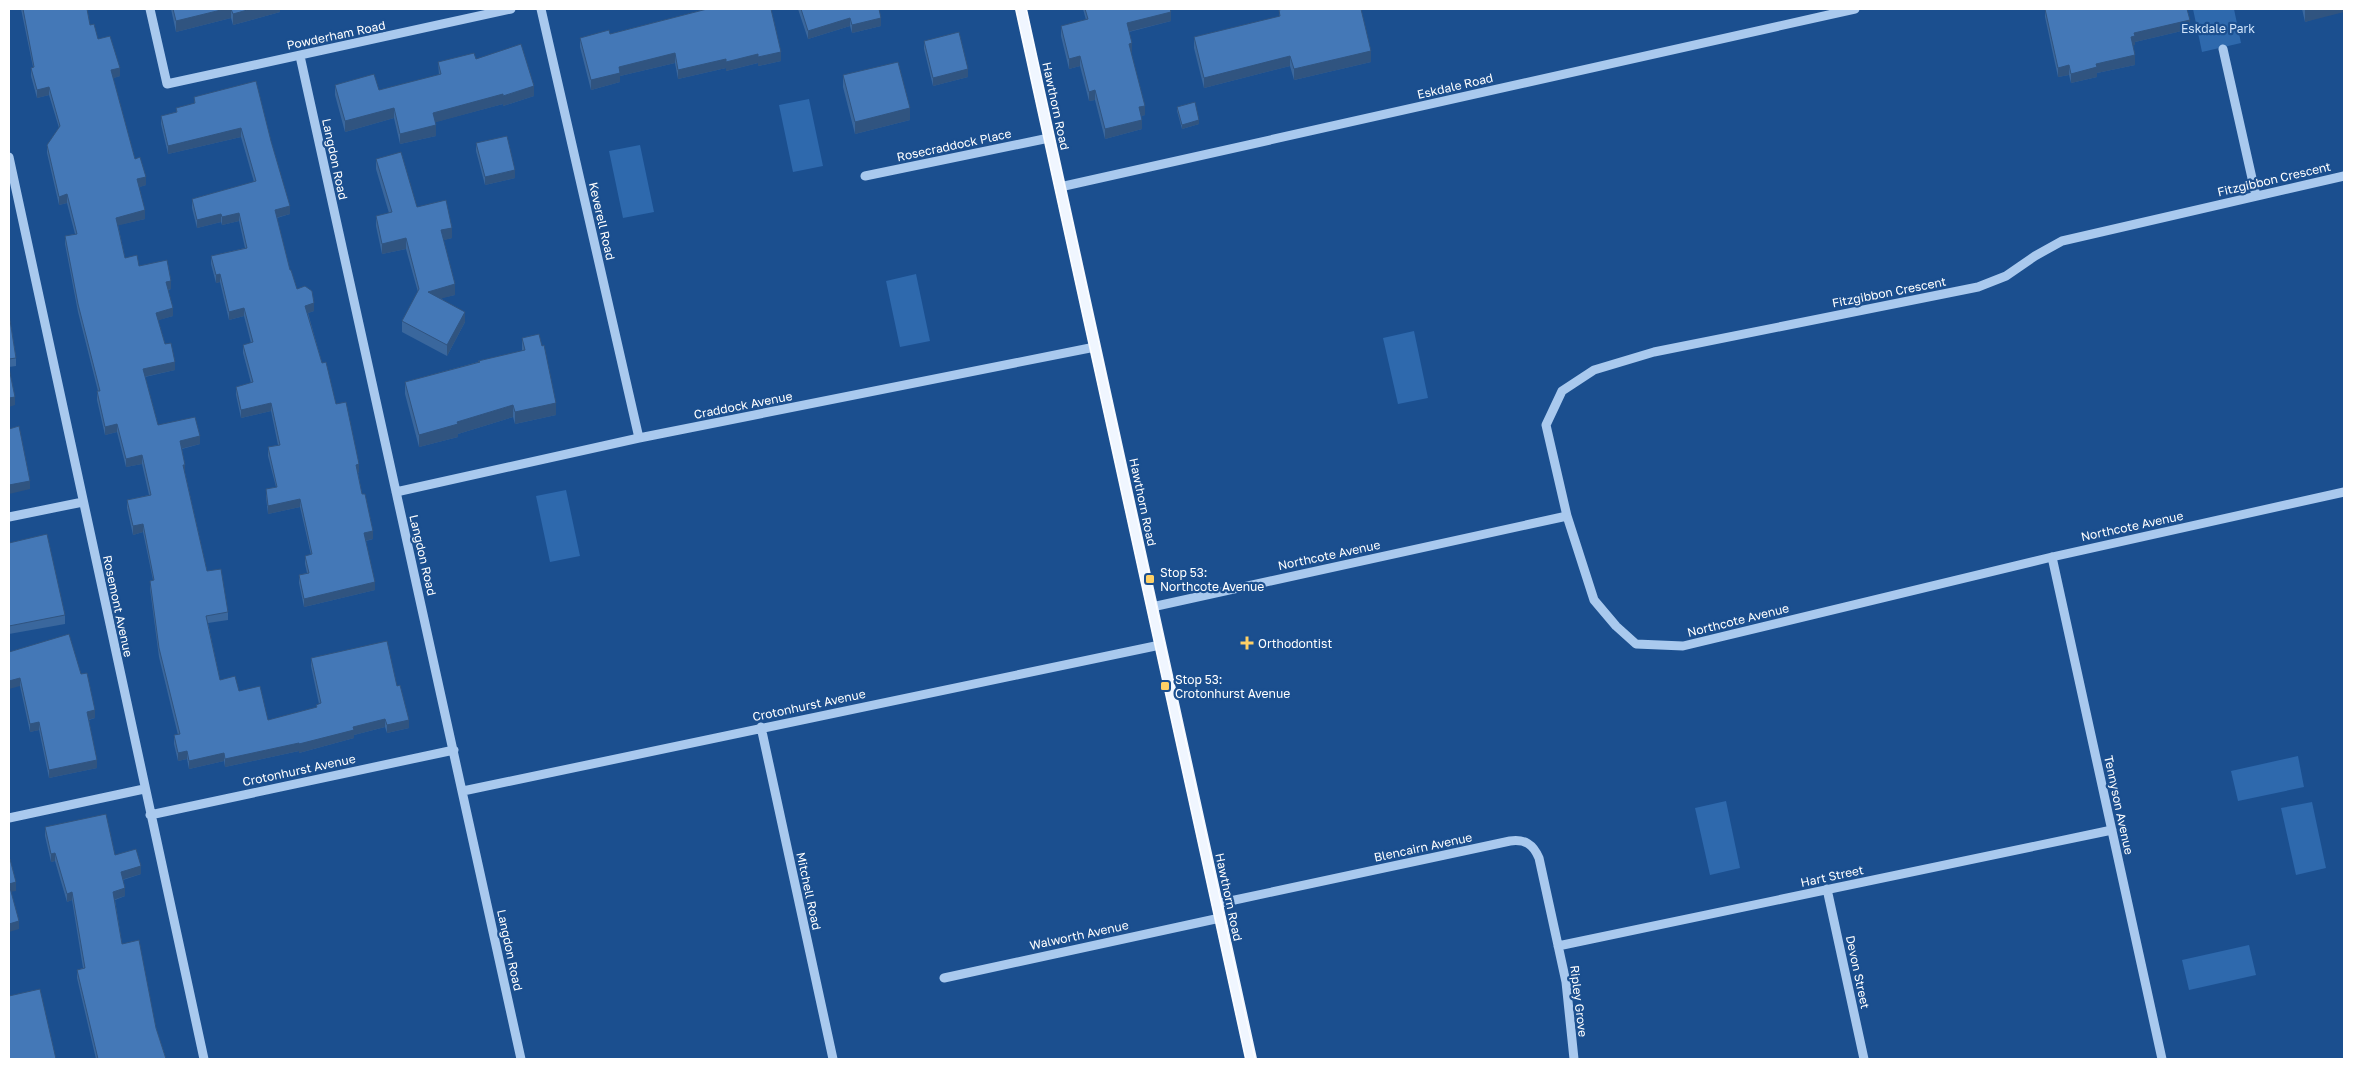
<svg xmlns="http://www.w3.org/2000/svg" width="2353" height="1068" font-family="'Golos Text',sans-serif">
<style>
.green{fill:#2e69ad}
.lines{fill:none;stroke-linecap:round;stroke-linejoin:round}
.minor{stroke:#a9c9ee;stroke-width:9}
.major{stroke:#f0f6ff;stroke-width:12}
.tram{stroke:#fff;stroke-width:1}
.wall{fill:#3a679d}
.shaded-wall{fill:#305480}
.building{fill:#4478b7;stroke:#305480}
.poi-dot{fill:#ffd166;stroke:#1b4f8f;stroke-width:2}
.labels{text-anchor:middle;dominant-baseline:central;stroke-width:4.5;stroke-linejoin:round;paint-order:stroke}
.park-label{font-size:12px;fill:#cfe3fa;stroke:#1b4f8f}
.street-label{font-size:12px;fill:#fff;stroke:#1b4f8f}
.poi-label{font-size:12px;fill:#fff;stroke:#1b4f8f;text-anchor:start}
</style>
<rect width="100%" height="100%" fill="#1b4f8f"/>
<!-- green -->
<path class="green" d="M2193,9H2234L2241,43L2202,52Z
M809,99L823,166L793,172L779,105Z
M640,145L654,212L623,218L609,151Z
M916,274L930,341L900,347L886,281Z
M1414,331L1428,398L1398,404L1383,338Z
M566,490L580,556L550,562L536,496Z
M2298,756L2304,787L2238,801L2231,771Z
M1726,801L1740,868L1710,875L1695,808Z
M2312,802L2326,868L2296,875L2281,808Z
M2249,945L2256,975L2189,990L2182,960Z"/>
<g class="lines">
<!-- minor -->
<path class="minor" d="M150,9L167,84L511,9
M541,9L639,438
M2223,49L2256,196
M300,56L521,1059
M9,157L204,1059
M865,176L1049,138
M1060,187L1855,9
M396,492L639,438L1095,347
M1567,516L1546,425L1562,391L1594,370L1654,352L1978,287L2006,276L2035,256L2062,241L2344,176
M9,517L83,502
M2052,557L2162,1059
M1152,607L1567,516L1594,600L1616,626L1636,644L1683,646L2052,557L2344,492
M761,727L833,1059
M463,791L1160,645
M150,815L454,750
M9,818L144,789
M1827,889L1864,1059
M1216,904L1510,841C1525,839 1533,844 1539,858L1566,982L1574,1059
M1558,946L2112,830
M944,978L1220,918"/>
<!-- major -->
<path class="major" d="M1021,9L1251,1059"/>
<!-- tram -->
<path class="tram" d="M1016,9L1246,1059
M1026,9L1255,1059"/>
</g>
<!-- wall -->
<path class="wall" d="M21,9H87L90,25L98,39L120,76L113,78L135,159L146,185L139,187L145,219L118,225L125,258L139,266L171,289L168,290L173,316L158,320L165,344L175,370L145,377L158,425L200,444L182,449L185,473L207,571L228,612V620L208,623L220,680L239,691L268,720L316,708V705L319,704L311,666V658L397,686L409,728L387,733L385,727L354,735V738L299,753V751L225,767L224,761L189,769L187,759L178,761L174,744V735H178L159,657L150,589V581L153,580L143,532L133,535L127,508V500L149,495L142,464L126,467L117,432L105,435L97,400V391H98L78,312L65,244V236L75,234L67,203L59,205L47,153V145L59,128L49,95L37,98L31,76V68L33,67Z
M171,9H283L280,10V12L233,25L231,18L176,32Z
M707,9L781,61L758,66V63L726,71V68L678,79L675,63L620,76V82L591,90L580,47V38L610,34Z
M798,9H879L881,26L852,33L850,26L808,39Z
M1083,9H1170L1171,21L1129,32L1131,53L1145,115L1141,116L1142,129L1105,139L1095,100L1089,101L1080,66L1069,69L1061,36V26L1086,20Z
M2045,9L2190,29L2135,42V45H2133L2135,65L2097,73V77L2071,83L2069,75L2058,77L2045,17Z
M2302,9H2344L2305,22Z
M1279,10L1371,62L1294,80L1290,66L1204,88L1194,48V37L1279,17Z
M924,41L968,77L933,86L924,49Z
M476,59L534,96L503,106V104L435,122L436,136L400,144L394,118L345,132L335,95V85L379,90L439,75L438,62Z
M843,75L910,120L855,134L843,87Z
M194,97L271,141L290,214L277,218L290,270L297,289L314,311L308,313L322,363L359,472L358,473L362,494L373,539L366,541L375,590L304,607L299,583V575L307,573L305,564V556L311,555L300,507L268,514L266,497V489L276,487L268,456V447L278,445L271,411L241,418L236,395V387L251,383L243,353V345L251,343L244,316L229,320L220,282L216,283L211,264V256L245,248L239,221L222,225L221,222L197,228L192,208V199L254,182L241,137L168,154L161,124V116L176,112V108L194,104Z
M1177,107L1199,124L1182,129L1177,111Z
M476,143L515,178L485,185L476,151Z
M376,159L417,207L452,238L443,240L455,295L441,298L465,322L447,356L402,332V321L418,292L406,249L382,254L376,226V216L389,213L376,169Z
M9,314L16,358V366L9,367Z
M522,338L556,415L515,424L513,417L458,434V437L419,447L405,394V382L478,362V361L522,351Z
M9,543L65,615V624L9,634Z
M9,652L81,674L95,718L89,720L97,768L49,778L39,730L30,732L20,686Z
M45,827L115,855L141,874L123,880L125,896L115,900L122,944L156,1028L166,1059H96L77,978V970L83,968L72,900L67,902L55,861L51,862L45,836Z"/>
<!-- shaded-wall -->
<path class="shaded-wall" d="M225,9H231V18L176,32V21Z
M251,9H283L280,10V12L233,25V14Z
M2312,9H2344V12L2305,22V10Z
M1171,12V21L1127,32V23Z
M850,18V26L808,39V31Z
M881,18V26L852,33V25Z
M2190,20V29L2135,42V45L2131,46V37L2134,33Z
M1132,43V53H1129V44Z
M1371,51V62L1294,80V69Z
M781,52V61L758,66V57Z
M675,53V63L620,76V82L591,90V80L619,67Z
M758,54V63L726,71V62Z
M2135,55V65L2097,73V77L2071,83V74L2096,64Z
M1080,56V66L1069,69V59Z
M1290,56V66L1204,88V78Z
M726,59V68L678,79V70Z
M2069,65V75L2058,77V68Z
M120,68V76L111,79V70Z
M968,69V77L933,86V78Z
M534,86V96L503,106V96Z
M49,87V95L37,98V90Z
M1095,90V100L1089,101V92Z
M503,94V104L433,123V113Z
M1145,106V115L1139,117V107Z
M394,108V118L345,132V121Z
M910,108V120L855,134V122Z
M1142,120V129L1105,139V129Z
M1199,120V124L1182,129V125Z
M436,125V136L400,144V134Z
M241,128V137L168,154V146Z
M515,170V178L485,185V177Z
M146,177V185L137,188V179Z
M67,194V203L59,205V197Z
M290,206V214L275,218V210Z
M145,210V219L116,226V218Z
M239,213V221L222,225V217Z
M221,214V222L197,228V220Z
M452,228V238L441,241V230Z
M406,238V249L382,254V244Z
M220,274V282L216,283V275Z
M171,281V289L166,290V282Z
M455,284V295L428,302V292Z
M314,303V311L305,314V306Z
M173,308V316L156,321V313Z
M244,308V316L229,320V312Z
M465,312V322L447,356V345Z
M175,362V370L143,377V369Z
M15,397V405L9,407V398Z
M271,403V411L241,418V410Z
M556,403V415L515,424V412Z
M513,405V417L458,434V437L419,447V435L457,422Z
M117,424V432L105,435V427Z
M200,436V444L180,449V441Z
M142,455V464L126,467V459Z
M359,464V472L356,473V465Z
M183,465H185V473H183Z
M30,481V489L9,494V485Z
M300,499V507L268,514V506Z
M143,524V532L133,535V526Z
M373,531V539L364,541V533Z
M375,582V590L304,607V599Z
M20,678V686L9,689V681Z
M95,710V718L87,720V712Z
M385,719V727L354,735V738L299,753V744L353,727Z
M409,720V728L387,733V725Z
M39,722V730L30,732V724Z
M299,743V751L225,767V759Z
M187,751V759L178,761V753Z
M224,753V761L189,769V761Z
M97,760V768L49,778V770Z
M55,853V861L51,862V854Z
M141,866V874L121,880V872Z
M16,882V891L9,892V884Z
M125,888V896L113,900V892Z
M72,892V900L67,902V894Z
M19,921V929L9,932V924Z"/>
<!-- building -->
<path class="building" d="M23,9H87L90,25L94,24L98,39L110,36L120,68L111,70L135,159L140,157L146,177L137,179L145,210L116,218L125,258L137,255L139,266L167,260L171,281L166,282L173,308L156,313L165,344L171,343L175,362L143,369L158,425L195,417L200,436L180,441L185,465H183L207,571L221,569L228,612L206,616L220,680L235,676L239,691L260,686L268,720L317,707L316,705L321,703L311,658L387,641L397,686L400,685L409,720L387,725L385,719L353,727L354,730L299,744V743L225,759L224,753L189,761L187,751L178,753L174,735L180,734L159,648L150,581L154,580L143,524L133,526L127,500L151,495L142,455L126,459L117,424L105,427L97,391H100L78,304L65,236L77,234L67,194L59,197L47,145L60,126L49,87L37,90L31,68L34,67Z
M173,9H225L176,21Z
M231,9H251L233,14Z
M707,9H771L781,52L758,57V54L726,62V59L678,70L675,53L619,67L620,73L591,80L580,38L609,30L610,34Z
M801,9H879L881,18L852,25L850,18L808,31Z
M1085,9H1170L1171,12L1127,23L1132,43L1129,44L1145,106L1139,107L1142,120L1105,129L1095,90L1089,92L1080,56L1069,59L1061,26L1088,19Z
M1284,9H1361L1371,51L1294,69L1290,56L1204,78L1194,37L1280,16L1279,10Z
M2045,9H2187L2190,20L2134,33L2135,36L2131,37L2135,55L2096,64L2097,67L2071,74L2069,65L2058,68Z
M959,32L968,69L933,78L924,41Z
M521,44L534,86L503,96V94L433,113L436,125L400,134L394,108L345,121L335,85L374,74L379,90L441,74L438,62L474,53L476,59Z
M898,62L910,108L855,122L843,75Z
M256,81L271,141L290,206L275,210L290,270H291L297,289L305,286L312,291L314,303L305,306L322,363L326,362L336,404L346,402L359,464L356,465L362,494H365L373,531L364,533L375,582L304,599L299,575L309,573L305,556L312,554L300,499L268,506L266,489L277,487L268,447L280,445L271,403L241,410L236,387L253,382L243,345L253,342L244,308L229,312L220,274L216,275L211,256L247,248L239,213L222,217L221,214L197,220L192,199L256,181L241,128L168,146L161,116L177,112L176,108L195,103L194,97Z
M1195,102L1199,120L1182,125L1177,107Z
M507,136L515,170L485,177L476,143Z
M401,152L417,207L446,200L452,228L441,230L455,284L428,292L465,312L447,345L402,321L419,289L406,238L382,244L376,216L392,212L376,159Z
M9,314L16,358L9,359Z
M539,334L542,346L544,345L556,403L515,412L513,405L457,422L458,424L419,435L405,382L480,362L478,361L525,350L522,338Z
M9,368L15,397L9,398Z
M19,426L30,481L9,485V429Z
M47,534L65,615L9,626V543Z
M69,634L81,674L87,673L95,710L87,712L97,760L49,770L39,722L30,724L20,678L9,681V652Z
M106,814L115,855L136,849L141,866L121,872L125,888L113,892L122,944L139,940L156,1028L166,1059H98L77,970L85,968L72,892L67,894L55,853L51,854L45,827Z
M9,859H10L16,882L9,884L19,921L9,924Z
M40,989L56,1059H9V996Z"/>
<!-- markers -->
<g class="poi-dot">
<rect x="1145" y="574" width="10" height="10" rx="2.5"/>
<path d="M1244.5 635.5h5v5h5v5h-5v5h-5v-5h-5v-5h5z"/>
<rect x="1160" y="681" width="10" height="10" rx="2.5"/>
</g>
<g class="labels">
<!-- park labels -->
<g class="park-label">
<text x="2218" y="28">Eskdale Park</text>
</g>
<!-- street labels -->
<g class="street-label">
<text transform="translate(336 35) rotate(-12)">Powderham Road</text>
<text transform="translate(1455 86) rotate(-13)">Eskdale Road</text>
<text transform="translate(1056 106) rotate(78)">Hawthorn Road</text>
<text transform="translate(954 145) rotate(-12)">Rosecraddock Place</text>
<text transform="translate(335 159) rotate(78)">Langdon Road</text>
<text transform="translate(2274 179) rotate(-13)">Fitzgibbon Crescent</text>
<text transform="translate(602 221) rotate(77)">Keverell Road</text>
<text transform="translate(1889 292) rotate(-11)">Fitzgibbon Crescent</text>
<text transform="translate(743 405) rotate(-11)">Craddock Avenue</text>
<text transform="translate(1143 502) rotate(78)">Hawthorn Road</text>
<text transform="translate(2132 526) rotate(-12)">Northcote Avenue</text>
<text transform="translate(423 555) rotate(77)">Langdon Road</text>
<text transform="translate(1329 555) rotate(-12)">Northcote Avenue</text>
<text transform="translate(118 606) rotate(78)">Rosemont Avenue</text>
<text transform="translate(1738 620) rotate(-14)">Northcote Avenue</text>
<text transform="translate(809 705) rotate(-12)">Crotonhurst Avenue</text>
<text transform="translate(299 770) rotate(-12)">Crotonhurst Avenue</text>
<text transform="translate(2119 805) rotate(78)">Tennyson Avenue</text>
<text transform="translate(1423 847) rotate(-12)">Blencairn Avenue</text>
<text transform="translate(1832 876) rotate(-12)">Hart Street</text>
<text transform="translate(809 891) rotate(78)">Mitchell Road</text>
<text transform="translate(1229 897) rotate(78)">Hawthorn Road</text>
<text transform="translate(1079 935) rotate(-12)">Walworth Avenue</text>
<text transform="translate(510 950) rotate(78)">Langdon Road</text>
<text transform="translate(1858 972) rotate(78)">Devon Street</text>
<text transform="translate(1579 1001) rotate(83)">Ripley Grove</text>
</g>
<!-- poi labels -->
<g class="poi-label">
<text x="1160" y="572">Stop 53:<tspan x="1160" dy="14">Northcote Avenue</tspan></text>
<text x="1258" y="643">Orthodontist</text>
<text x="1175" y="679">Stop 53:<tspan x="1175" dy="14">Crotonhurst Avenue</tspan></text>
</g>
</g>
<!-- border -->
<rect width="2353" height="1068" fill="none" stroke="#ffffff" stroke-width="20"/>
</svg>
